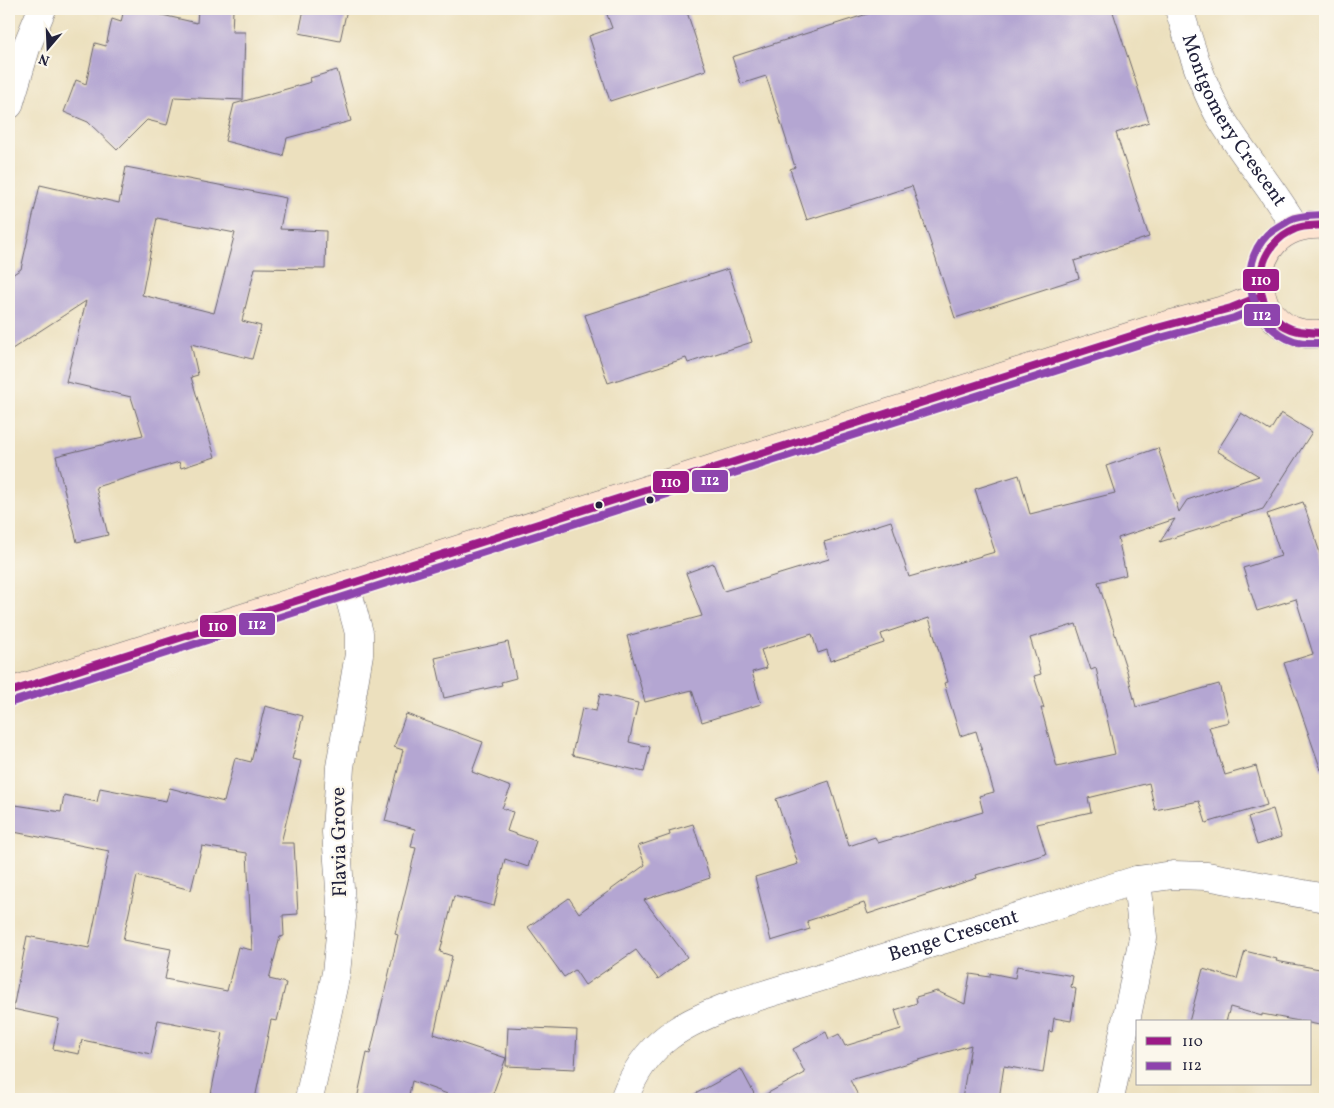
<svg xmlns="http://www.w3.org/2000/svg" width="1334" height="1108" font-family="Vollkorn,serif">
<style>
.building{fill:#b4a6d2;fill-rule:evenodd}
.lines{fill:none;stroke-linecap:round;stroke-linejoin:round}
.minor-casing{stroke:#696469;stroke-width:29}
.secondary-casing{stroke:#696469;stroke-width:29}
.minor{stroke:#fff;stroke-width:28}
.secondary{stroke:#fde4d1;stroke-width:28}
.bus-1-casing{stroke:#fbf7ec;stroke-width:11}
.bus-2-casing{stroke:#fbf7ec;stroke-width:11}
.bus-1{stroke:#9c1a87;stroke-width:8}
.bus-2{stroke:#8e44ad;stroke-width:8}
.bus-dot{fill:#22223b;stroke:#fbf7ec;stroke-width:2}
.labels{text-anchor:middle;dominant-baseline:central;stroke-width:4.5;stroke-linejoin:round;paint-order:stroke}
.street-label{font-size:20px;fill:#22223b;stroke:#fbf7ec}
.line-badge{stroke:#fbf7ec;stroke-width:2}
.badge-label{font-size:14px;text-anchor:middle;font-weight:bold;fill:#fff}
</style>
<rect width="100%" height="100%" fill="#fbf7ec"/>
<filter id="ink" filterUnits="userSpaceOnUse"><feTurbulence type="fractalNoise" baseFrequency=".02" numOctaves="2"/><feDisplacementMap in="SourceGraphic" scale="10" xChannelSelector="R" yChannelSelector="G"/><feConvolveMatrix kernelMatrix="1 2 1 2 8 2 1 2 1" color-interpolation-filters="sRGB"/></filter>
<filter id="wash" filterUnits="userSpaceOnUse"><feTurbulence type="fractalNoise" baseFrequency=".0096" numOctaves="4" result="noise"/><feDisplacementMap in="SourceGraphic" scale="20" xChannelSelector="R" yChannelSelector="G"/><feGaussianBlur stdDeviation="1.12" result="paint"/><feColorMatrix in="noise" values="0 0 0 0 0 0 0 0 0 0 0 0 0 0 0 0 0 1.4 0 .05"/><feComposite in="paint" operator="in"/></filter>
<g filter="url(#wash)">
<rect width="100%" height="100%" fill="#ece0be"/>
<g id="blocks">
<!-- building -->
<path class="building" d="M124,9H136L197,23L198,9L233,10L232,32H245L243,100L174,97L167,125L147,120L117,150L88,122L64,112L76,80L86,84L95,43L106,46L112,19L121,22Z
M304,9H347L340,41L299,33Z
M605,9H686L706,70L610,101L589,36L612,28Z
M883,9H1112L1149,122L1116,133L1149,237L1074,261L1079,278L955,318L912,186L807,220L790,169L795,167L766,76L741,84L732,57Z
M337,70L351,121L287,138L283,156L225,141L234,104L311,82L310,78Z
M126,167L286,198L280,229L326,231L325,269L255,268L242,321L261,326L252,359L191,344L198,375L191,377L215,457L181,468L179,462L96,487L108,535L77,542L56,456L143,435L131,397L66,382L86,301L9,351V277L21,269L40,185L119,203ZM157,218L235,233L214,313L142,295Z
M728,269L752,342L688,363L686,358L608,383L585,315Z
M1241,413L1270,431L1281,413L1312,432L1263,509L1160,542L1175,519L1118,538L1126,575L1098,582L1127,671L1136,707L1219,684L1229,722L1209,727L1225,775L1256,766L1267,805L1206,823L1199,801L1155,810L1149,783L1088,798L1091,812L1037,824L1046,854L976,875L977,878L868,914L864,903L807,921L810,929L771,941L755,877L798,864L776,799L829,781L849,846L875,837L878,843L983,812L979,796L994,792L976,731L960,736L944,683L948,682L929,618L881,634L884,643L830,661L827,650L818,653L812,634L761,650L767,668L752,672L761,704L702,722L692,690L645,702L627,636L702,616L686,573L713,563L724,591L829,559L824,542L891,521L909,577L995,552L975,489L1019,475L1030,514L1115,493L1106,466L1158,448L1179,512L1187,500L1259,476L1217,451ZM1076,624L1091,670L1096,668L1115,754L1057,767L1041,708H1044L1034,676L1041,674L1030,638Z
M1303,502L1325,568V770H1321L1284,663L1313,654L1296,599L1257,611L1243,568L1281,556L1267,514Z
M508,642L516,678L501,682L502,685L444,698L435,658Z
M600,694L638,703L629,742L650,747L644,772L572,755L582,708L596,711Z
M265,706L303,716L292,759L301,761L281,843H294L298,914L283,915L284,936L280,937L269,979L286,983L277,1021L271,1020L255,1099H210L223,1033L158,1020L151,1054L82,1040L79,1054L53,1049L59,1019L13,1009L27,936L89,948L109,851L9,831V804L61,812L64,795L97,802L100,788L166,801L170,788L224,802L235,758L251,762ZM202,846L247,853L252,950L238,947L227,991L165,979L171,949L123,940L137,876L191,890Z
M406,714L483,742L472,772L511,787L502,808L513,812L507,831L536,841L528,867L505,859L494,906L454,896L440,952L452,956L434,1034L506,1058L491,1099H461L412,1081L408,1099H357L367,1053L370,1054L398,935L395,934L416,848L411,847L415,829L385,821L403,750L394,747Z
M1273,809L1281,837L1257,845L1248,817Z
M693,824L710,878L644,900L687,957L658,979L636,950L585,985L575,970L564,977L528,927L569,898L579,913L645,865L638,846L670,835L669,831Z
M1245,951L1277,959L1276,961L1325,970V1026L1262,1014V1016L1230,1007L1226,1022H1189L1203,969L1237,979Z
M1017,966L1073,976L1071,987L1076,989L1071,1021L1054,1018L1052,1032L1049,1031L1043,1073L1004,1066L999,1099H962L971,1045L850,1080L860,1099H686L741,1069L757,1099L805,1073L793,1049L826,1032L829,1039L839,1034L845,1046L901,1029L895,1010L917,1003L916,997L937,991L965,1004L970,974L990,977V973L1015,978Z
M508,1027L577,1030L575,1069L506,1066Z"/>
</g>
</g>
<g filter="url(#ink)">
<use href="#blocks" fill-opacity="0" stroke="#696469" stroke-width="1"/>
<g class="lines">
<defs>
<g id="minor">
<path id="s1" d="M1179,9C1190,44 1200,80 1218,113C1241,153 1272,187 1295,227"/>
<path d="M9,105L26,48L42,9"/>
<path d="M309,1099L336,973L342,917L336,832L340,767L359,654V633L346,585"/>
<path id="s2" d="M624,1099C646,1040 682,1024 737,1003L1137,880L1173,875L1207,876L1325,898"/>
<path d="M1110,1099L1143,938L1137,880"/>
</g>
<path id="secondary" d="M1325,225C1233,219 1243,347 1325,333
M9,692L1153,329L1231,308L1261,296"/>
</defs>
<!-- minor casing -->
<use href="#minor" class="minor-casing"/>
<!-- secondary casing -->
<use href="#secondary" class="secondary-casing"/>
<!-- minor -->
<use href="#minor" class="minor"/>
<!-- secondary -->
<use href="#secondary" class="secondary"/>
<defs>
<path id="bus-1" d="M1325,225C1316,226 1303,225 1295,229C1259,243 1247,295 1278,321C1291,333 1308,332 1325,333
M9,692L1153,329L1231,308L1261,296"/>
<path id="bus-2" d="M1324,215C1314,216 1299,215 1290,220C1283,224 1273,229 1267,235C1235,268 1251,327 1294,341C1303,344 1315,343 1325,343
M12,702L1156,339L1234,318L1265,305"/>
</defs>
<!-- bus-1 casing -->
<use href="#bus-1" class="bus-1-casing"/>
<!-- bus-2 casing -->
<use href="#bus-2" class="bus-2-casing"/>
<!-- bus-1 -->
<use href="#bus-1" class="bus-1"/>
<!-- bus-2 -->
<use href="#bus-2" class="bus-2"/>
</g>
</g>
<!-- markers -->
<g class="bus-dot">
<circle cx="650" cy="500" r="4.5"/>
<circle cx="599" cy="505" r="4.5"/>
</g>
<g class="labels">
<!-- street labels -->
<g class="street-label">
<text stroke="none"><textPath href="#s1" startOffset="125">Montgomery Crescent</textPath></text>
<text transform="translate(340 842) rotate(-91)">Flavia Grove</text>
<text stroke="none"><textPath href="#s2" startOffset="381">Benge Crescent</textPath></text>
</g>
</g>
<g class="line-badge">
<rect x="1242" y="268" width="38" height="24" rx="5" fill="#9c1a87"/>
<rect x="1243" y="303" width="38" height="24" rx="5" fill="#8e44ad"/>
<rect x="691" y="469" width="38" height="24" rx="5" fill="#8e44ad"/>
<rect x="652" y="470" width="38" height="24" rx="5" fill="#9c1a87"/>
<rect x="238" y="612" width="38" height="24" rx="5" fill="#8e44ad"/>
<rect x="199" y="614" width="38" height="24" rx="5" fill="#9c1a87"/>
</g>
<g class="badge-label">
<text x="1261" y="285">110</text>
<text x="1262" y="320">112</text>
<text x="710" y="485">112</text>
<text x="671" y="487">110</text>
<text x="257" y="629">112</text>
<text x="218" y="631">110</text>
</g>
<!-- margin -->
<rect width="1334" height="1108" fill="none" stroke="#fbf7ec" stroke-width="30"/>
<!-- legend -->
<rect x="1136" y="1020" width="175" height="65" fill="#fbf7ec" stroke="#a4a2a5"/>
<rect x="1146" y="1037" width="25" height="8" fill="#9c1a87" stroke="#a4a2a5"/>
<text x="1182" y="1046" font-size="15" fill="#22223b">110</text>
<rect x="1146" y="1062" width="25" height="8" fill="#8e44ad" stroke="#a4a2a5"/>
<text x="1182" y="1070" font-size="15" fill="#22223b">112</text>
<!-- north arrow -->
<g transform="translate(48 48) rotate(199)" stroke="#fbf7ec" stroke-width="4" paint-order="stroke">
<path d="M0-4L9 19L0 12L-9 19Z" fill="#22223b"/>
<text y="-8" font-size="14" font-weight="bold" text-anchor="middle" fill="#22223b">N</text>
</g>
</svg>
